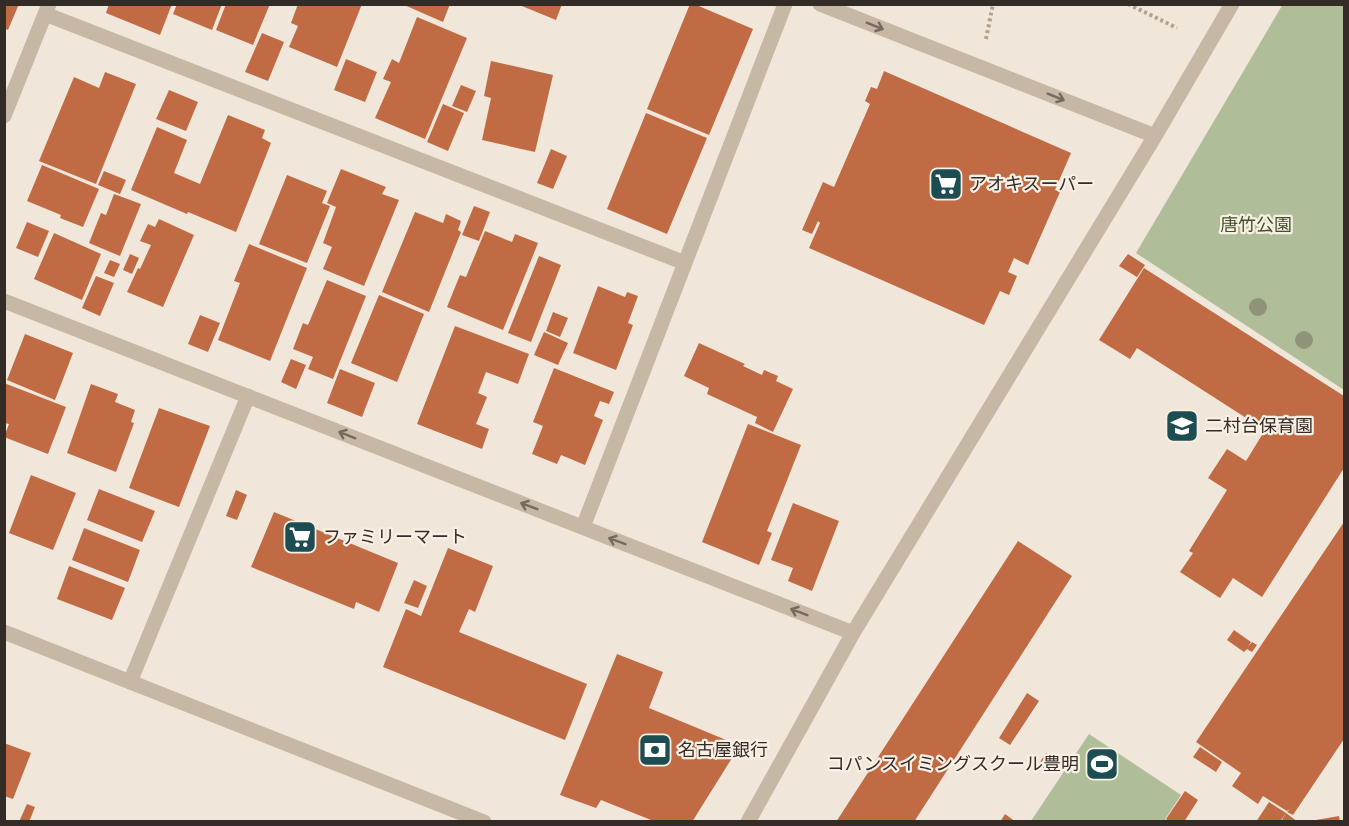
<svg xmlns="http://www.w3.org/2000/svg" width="1349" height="826" font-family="'Varela Round','Noto Sans JP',sans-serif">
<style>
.green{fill:#afbe99}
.building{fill:#c16b45}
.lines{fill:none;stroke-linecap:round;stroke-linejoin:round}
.path{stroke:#b3a190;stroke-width:4;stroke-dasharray:3 3;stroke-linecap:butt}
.minor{stroke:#c7b7a5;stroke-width:15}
.tree{fill:#8f9479}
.oneway{stroke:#766a5f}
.labels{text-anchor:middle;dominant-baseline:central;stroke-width:4.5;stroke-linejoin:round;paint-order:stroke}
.poi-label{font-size:18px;fill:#332b26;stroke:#f8f0e4;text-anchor:start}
.park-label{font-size:18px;fill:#40502b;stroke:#f8f0e4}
</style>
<rect width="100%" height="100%" fill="#f0e6d9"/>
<!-- green -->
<path class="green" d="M1283,4L1344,5V390L1136,253Z
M1089,734L1181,795L1165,819L1168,821H1031Z"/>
<!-- building -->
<path class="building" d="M4,4H19L8,30L4,28Z
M109,4H172L160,35L106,13Z
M177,4H222L212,30L173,14Z
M226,4H270L253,45L216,30Z
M298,4H362L337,67L289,47L298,26L291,23Z
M402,4H450L443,22Z
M517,4H562L556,20Z
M690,4H694L753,29L709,135L647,109Z
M417,17L467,38L425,139L375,118L391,82L383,79L392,59L399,63Z
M262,33L284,42L268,81L245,72Z
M346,59L377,72L365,102L334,90Z
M491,61L553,75L535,152L482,140L491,98L484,96Z
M884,71L1071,153L1055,190L1060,192L1028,265L1014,258L1008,272L1017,276L1009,295L1000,291L984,325L809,248L820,223L818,221L812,234L802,230L823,182L834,187L870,104L865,101L871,87L877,89Z
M105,72L136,84L96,184L39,161L74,77L99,88Z
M461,85L476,91L467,112L452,106Z
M169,90L198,102L186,131L156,119Z
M443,104L464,113L448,151L427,142Z
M646,113L707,138L667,234L607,209Z
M228,115L265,130L262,138L271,143L236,232L188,212L187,214L131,190L157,127L187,140L174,173L200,184Z
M551,149L567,156L553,189L537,183Z
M42,165L99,189L83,227L60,218L61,215L27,201Z
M341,169L386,187L382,194L399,200L364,286L323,269L332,247L323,243L336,207L327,203Z
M104,171L126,180L120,194L98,185Z
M287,175L327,191L322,203L330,206L307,263L259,244Z
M114,194L141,204L120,256L89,243L101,213L106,215Z
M474,206L490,212L479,241L462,235Z
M415,212L443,223L446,214L461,221L458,230L461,232L429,312L382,292Z
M159,219L194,235L163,307L127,292L138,268L140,269L151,245L140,241L148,224L155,227Z
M27,222L49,231L38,257L16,248Z
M485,231L512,242L515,234L538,243L503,330L447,307L460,275L466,277Z
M54,233L101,254L82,300L34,279Z
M249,244L307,268L270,361L218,340L240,283L234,281Z
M130,254L139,258L132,274L123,270Z
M1128,254L1145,265L1137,277L1119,266Z
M539,256L561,265L531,342L508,333Z
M110,260L120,264L114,277L104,273Z
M1144,268L1344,396V468L1262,597L1233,578L1220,598L1180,572L1193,553L1189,551L1227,490L1208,478L1227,449L1246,461L1265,430L1137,348L1130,359L1099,340Z
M96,276L114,283L100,316L82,308Z
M327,280L366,296L333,379L308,369L313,357L293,349L303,323L308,325Z
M598,286L625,297L627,292L638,296L628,323L633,325L616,370L573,353Z
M379,295L424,314L397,382L351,363Z
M553,312L568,318L560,337L546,331Z
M200,315L220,323L208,352L188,344Z
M455,326L529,354L518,384L486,372L478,393L487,397L476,424L489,429L482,449L417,424Z
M544,332L568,343L558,365L534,355Z
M25,334L73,353L55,400L7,380Z
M699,343L745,364L743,366L762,375L764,370L778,376L776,381L793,389L773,432L755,423L757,417L707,394L709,388L684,376Z
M291,359L306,365L296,389L281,382Z
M554,368L614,392L609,404L600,401L594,416L603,420L585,465L561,455L557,464L532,454L543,426L533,422Z
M340,369L375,383L362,417L327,403Z
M4,383L66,407L48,454L4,437L9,424L4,423Z
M91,384L118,394L115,402L135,410L131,422L134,423L116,472L67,453Z
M159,408L210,426L179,507L129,488Z
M748,424L801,445L767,531L772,533L759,565L702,542Z
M31,475L76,493L53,550L9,533Z
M99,489L155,511L142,542L87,520Z
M236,490L247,495L237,520L226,516Z
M793,503L839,521L812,591L788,581L793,568L771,560Z
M274,512L398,563L379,612L356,602L354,609L251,567Z
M1344,522V739L1293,815L1287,812L1290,809L1287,811L1263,796L1258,804L1232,786L1241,773L1196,742Z
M84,528L140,550L128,582L72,560Z
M1018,541L1072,576L914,822H836Z
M448,548L493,566L475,612L469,609L459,632L587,684L565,740L383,667L406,609L421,616Z
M69,566L125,588L112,620L57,599Z
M414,580L427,586L418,608L404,603Z
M1234,630L1251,642L1248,647L1252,642L1257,645L1252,652L1247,649L1244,652L1227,640Z
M617,654L663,672L649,708L731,742L732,758L692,822H656L601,800L596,808L560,795Z
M1027,693L1039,701L1010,745L999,738Z
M4,743L31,753L13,799L4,796Z
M1200,747L1222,762L1216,772L1193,757Z
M1046,753L1057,760L1050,772L1038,765Z
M1185,791L1198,800L1184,822H1170L1166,819Z
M1269,802L1286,813L1280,822H1256Z
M27,804L35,807L29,822H19Z
M1286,813L1298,822H1281Z
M1005,814L1016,822H1000Z
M1339,816L1340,822H1316V820Z"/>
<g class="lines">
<!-- path -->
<path class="path" d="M1128,4L1177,28
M986,39L993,4"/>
<!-- minor -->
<path class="minor" d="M820,4L1155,136
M45,14L685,263
M4,116L49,4
M4,301L853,633
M583,527L785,4
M4,632L484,822
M130,682L248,396
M748,822L853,633L1155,136L1232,4"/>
</g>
<!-- trees -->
<g class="tree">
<circle cx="1258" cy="307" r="9"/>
<circle cx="1304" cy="340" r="9"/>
</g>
<!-- one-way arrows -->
<defs><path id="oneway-shaft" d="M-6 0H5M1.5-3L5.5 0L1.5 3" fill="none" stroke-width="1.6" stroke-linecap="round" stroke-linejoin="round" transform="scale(1.5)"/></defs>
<g class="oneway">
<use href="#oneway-shaft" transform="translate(875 26) rotate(22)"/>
<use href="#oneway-shaft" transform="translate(1056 97) rotate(22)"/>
<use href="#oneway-shaft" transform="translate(347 435) rotate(-158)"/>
<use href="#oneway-shaft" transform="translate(529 506) rotate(-159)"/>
<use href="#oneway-shaft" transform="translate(617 541) rotate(-159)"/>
<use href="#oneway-shaft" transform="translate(799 612) rotate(-159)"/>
</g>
<!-- icons -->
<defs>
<symbol id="supermarket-square" viewBox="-11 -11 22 22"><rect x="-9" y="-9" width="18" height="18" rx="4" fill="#1e4c53" stroke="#f8f0e4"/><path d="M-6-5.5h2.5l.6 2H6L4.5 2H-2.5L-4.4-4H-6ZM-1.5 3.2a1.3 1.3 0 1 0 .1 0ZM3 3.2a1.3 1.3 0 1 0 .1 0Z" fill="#fff"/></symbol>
<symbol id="school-square" viewBox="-11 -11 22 22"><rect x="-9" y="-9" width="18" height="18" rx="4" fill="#1e4c53" stroke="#f8f0e4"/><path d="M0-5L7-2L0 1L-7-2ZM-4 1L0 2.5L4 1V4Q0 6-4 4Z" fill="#fff"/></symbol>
<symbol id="bank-square" viewBox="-11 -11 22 22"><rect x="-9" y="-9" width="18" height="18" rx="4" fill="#1e4c53" stroke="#f8f0e4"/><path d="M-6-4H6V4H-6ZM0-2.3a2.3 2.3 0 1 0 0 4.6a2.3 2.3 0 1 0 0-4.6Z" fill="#fff"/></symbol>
<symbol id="stadium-square" viewBox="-11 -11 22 22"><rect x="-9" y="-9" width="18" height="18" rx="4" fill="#1e4c53" stroke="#f8f0e4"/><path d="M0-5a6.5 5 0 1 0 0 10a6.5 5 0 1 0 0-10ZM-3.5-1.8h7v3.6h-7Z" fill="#fff"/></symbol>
</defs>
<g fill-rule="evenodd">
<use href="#supermarket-square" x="927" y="165" width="38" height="38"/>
<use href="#school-square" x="1163" y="407" width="38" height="38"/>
<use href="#supermarket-square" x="281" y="518" width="38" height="38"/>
<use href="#bank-square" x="636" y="731" width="38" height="38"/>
<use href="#stadium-square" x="1083" y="745" width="38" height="38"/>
</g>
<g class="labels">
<!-- poi labels -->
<g class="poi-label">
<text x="969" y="184">アオキスーパー</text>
<text x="1205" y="426">二村台保育園</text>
<text x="323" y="537">ファミリーマート</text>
<text x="678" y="750">名古屋銀行</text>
<text x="1079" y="764" text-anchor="end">コパンスイミングスクール豊明</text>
</g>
<!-- park labels -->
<g class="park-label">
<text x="1256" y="225">唐竹公園</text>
</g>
</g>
<!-- border -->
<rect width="1349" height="826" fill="none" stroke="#332b26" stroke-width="12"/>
</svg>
